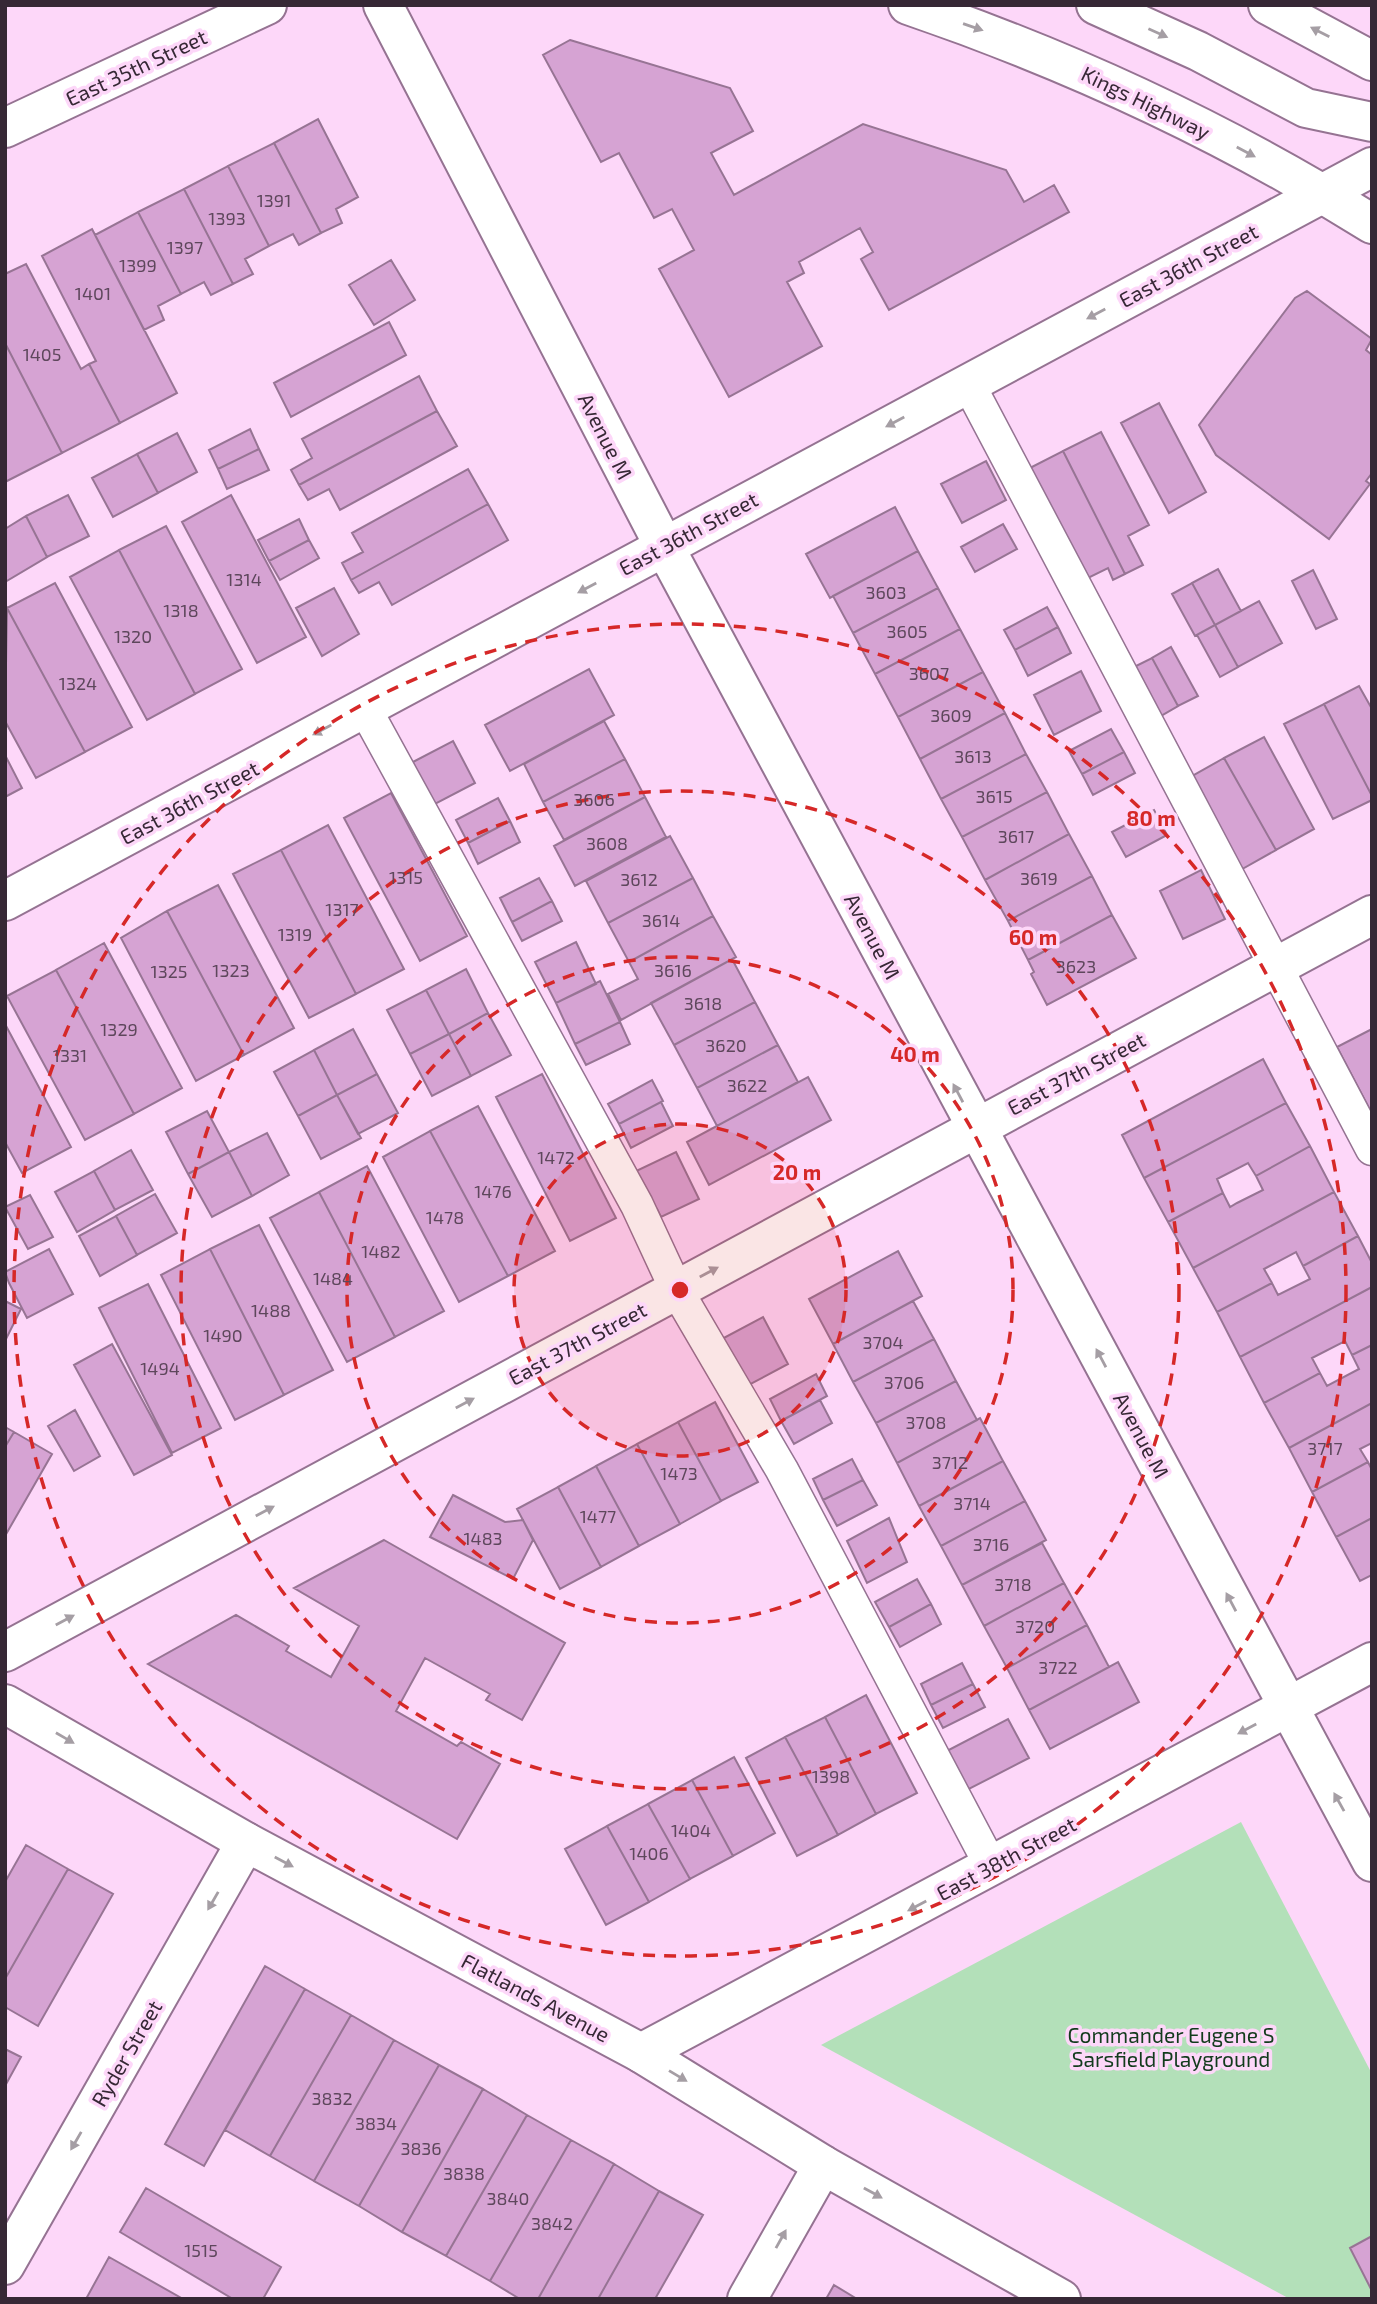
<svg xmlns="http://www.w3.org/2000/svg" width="1377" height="2304" font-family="'Exo 2',sans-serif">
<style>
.green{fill:#b3e0b9}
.building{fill:#d6a3d3;stroke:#977494;stroke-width:2}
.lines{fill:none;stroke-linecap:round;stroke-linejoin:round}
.service-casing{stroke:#957392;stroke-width:35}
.minor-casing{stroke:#957392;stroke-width:42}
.tertiary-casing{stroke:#957392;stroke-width:42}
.secondary-casing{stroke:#957392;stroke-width:42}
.primary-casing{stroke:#957392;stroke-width:42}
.service{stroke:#fff;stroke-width:32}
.minor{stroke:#fff;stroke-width:38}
.tertiary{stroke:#fff;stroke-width:38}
.secondary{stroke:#fff;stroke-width:38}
.primary{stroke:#fff;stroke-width:38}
.oneway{fill:#a59ea4}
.ring{fill:none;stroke:#d62828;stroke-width:3.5;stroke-dasharray:12 9}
.labels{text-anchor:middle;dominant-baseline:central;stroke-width:7;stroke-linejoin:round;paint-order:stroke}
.number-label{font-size:18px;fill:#5e475c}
.street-label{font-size:21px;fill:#362835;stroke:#fdd7f9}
.park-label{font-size:21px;fill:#123b1c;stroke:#fdd7f9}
.centre{fill:#d62828;stroke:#fdd7f9;stroke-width:3.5}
.ring-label{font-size:21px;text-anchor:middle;font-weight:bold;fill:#d62828;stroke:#fdd7f9;stroke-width:7;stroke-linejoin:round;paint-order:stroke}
</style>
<rect width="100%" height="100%" fill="#fdd7f9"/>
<!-- green -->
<path class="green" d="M1241,1822L1372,2074V2299H1290L821,2045Z"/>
<!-- building -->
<path class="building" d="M570,40L730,88L753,131L711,153L734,195L863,124L1006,170L1024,202L1054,185L1069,212L889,310L861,259L873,252L860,228L799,262L804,273L787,282L822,346L729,397L659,269L694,250L672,209L654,218L619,153L601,162L543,55Z
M318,119L358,197L336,209L342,223L321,233L274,143Z
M274,143L321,233L299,245L293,234L269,246L228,166Z
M228,166L269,246L245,259L253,274L233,284L184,189Z
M184,189L233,284L211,295L204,282L181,294L138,212Z
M138,212L181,294L158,306L164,320L144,330L95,235Z
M92,229L177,393L120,423L89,364L96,361L42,256Z
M391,260L415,300L374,325L349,285Z
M26,264L81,369L89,364L120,423L62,453L5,343V274Z
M1307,291L1372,339L1366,350L1372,355V473L1366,481L1370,484L1329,539L1216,455L1199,425L1295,298Z
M389,322L406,355L291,417L274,383Z
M5,343L62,453L5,482Z
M419,376L437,411L299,485L291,470L312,458L302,439Z
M1159,403L1206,492L1169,513L1121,423Z
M437,411L457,446L340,510L329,489L308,500L299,485Z
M250,429L259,449L218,469L209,450Z
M1101,432L1149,525L1128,536L1143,565L1125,574L1063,451Z
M177,433L197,472L158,493L137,454Z
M259,449L269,470L227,489L218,469Z
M1063,451L1125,574L1113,580L1108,568L1088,578L1026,470Z
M137,454L158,493L113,517L92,478Z
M986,461L1006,500L962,523L941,484Z
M468,469L488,504L351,580L342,563L363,552L352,533Z
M68,495L89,536L47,557L26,516Z
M231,495L306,637L257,663L182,522Z
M488,504L508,540L392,605L379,582L359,593L351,580Z
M895,507L918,551L830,598L806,554Z
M26,516L47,557L5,582V529Z
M299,519L309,540L269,561L258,540Z
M1003,524L1017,549L975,572L961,547Z
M166,526L242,669L195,694L119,550Z
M309,540L319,558L280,580L269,561Z
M119,550L195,694L147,720L70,577Z
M918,551L938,588L853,633L833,596Z
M1218,569L1241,611L1215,625L1192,583Z
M1313,570L1337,619L1316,629L1292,581Z
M55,583L132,727L85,752L7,608Z
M1192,583L1215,625L1195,636L1172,594Z
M334,588L359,634L322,656L296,608Z
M938,588L960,629L875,674L853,633Z
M1259,601L1282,643L1238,667L1215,625Z
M1047,607L1058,627L1015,650L1004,630Z
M7,608L85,752L36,778L5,721Z
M1215,625L1238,667L1220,677L1197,635Z
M1058,627L1071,653L1028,676L1015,650Z
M960,629L983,672L898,717L875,674Z
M1171,647L1198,696L1178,706L1152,658Z
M1152,658L1178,706L1159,717L1132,668Z
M589,669L614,715L510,771L485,725Z
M1081,671L1101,711L1054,735L1034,695Z
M983,672L1005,713L920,759L898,717Z
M1359,686L1372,709V796L1324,704Z
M1324,704L1372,796V800L1333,819L1284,724Z
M1005,713L1026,754L941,799L920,759Z
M604,721L625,759L543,802L524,764Z
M1111,729L1124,752L1082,774L1069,751Z
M1264,737L1314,829L1276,850L1224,758Z
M453,741L475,783L433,805L411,763Z
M1124,752L1135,773L1093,795L1082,774Z
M1026,754L1047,792L962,837L941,799Z
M5,755L22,788L5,797Z
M1224,758L1276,850L1237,872L1187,779Z
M625,759L645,797L564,840L543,802Z
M1047,792L1069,834L985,880L962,837Z
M391,793L467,936L420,961L344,818Z
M645,797L666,837L575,886L554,846Z
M498,798L510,821L468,843L456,820Z
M1154,810L1167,835L1126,857L1112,832Z
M510,821L520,842L478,864L468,843Z
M328,825L404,969L356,994L281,850Z
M1069,834L1092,876L1008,921L985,880Z
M670,836L693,878L608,923L586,881Z
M281,850L356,994L309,1018L233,874Z
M1201,870L1225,919L1183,939L1160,891Z
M1092,876L1112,915L1028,960L1008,921Z
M539,878L552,901L512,922L500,898Z
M693,878L713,916L629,962L608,923Z
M218,885L294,1028L244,1055L167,911Z
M552,901L562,921L522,941L512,922Z
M167,911L244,1055L196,1081L121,938Z
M1112,915L1136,958L1047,1005L1031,974L1034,972L1028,960Z
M713,916L736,957L621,1020L608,994L638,979L629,962Z
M576,942L596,984L556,1003L535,962Z
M104,943L182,1088L134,1114L56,970Z
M732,959L755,1002L674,1045L651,1003Z
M466,969L488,1013L449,1034L426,990Z
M56,970L134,1114L85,1140L7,996Z
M600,981L620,1022L575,1044L556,1003Z
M426,990L449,1034L410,1054L387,1010Z
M755,1002L778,1045L697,1088L674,1045Z
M488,1013L511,1055L471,1076L449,1034Z
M620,1022L630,1044L586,1065L575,1044Z
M5,1024L71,1147L22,1173L5,1142Z
M353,1029L377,1074L337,1095L314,1050Z
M1372,1029V1114L1337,1047Z
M449,1034L471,1076L432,1096L410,1054Z
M778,1045L798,1082L717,1126L697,1088Z
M314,1050L337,1095L298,1116L274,1072Z
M1263,1059L1286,1103L1144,1178L1122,1135Z
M377,1074L398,1113L358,1134L337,1095Z
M542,1074L616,1218L570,1241L496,1097Z
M808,1077L831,1120L709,1185L687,1142Z
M652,1080L663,1101L619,1124L608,1104Z
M337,1095L361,1138L321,1159L298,1116Z
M661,1102L673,1126L631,1148L619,1124Z
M1286,1103L1310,1146L1256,1176L1248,1163L1217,1179L1223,1193L1168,1222L1144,1178Z
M478,1106L555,1251L508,1276L430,1131Z
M207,1111L229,1152L188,1174L166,1132Z
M430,1131L508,1276L459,1302L383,1157Z
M267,1133L289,1175L252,1196L229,1152Z
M1310,1146L1334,1192L1193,1268L1168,1222L1223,1193L1230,1207L1237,1203L1263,1190L1256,1176Z
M131,1150L153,1190L115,1210L94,1171Z
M229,1152L252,1196L212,1217L188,1174Z
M676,1152L699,1199L661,1217L657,1209L651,1211L632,1173Z
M367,1166L444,1311L395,1337L319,1192Z
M94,1171L115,1210L77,1232L55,1192Z
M319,1192L395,1337L347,1362L270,1218Z
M1334,1192L1358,1236L1303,1266L1296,1252L1264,1269L1272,1283L1217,1312L1193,1268Z
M155,1194L177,1233L137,1255L116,1216Z
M30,1195L53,1237L28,1249L5,1207Z
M116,1216L137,1255L100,1276L79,1236Z
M259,1225L333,1370L284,1395L210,1249Z
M1358,1236L1372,1263V1287L1240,1357L1217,1312L1272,1283L1278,1295L1310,1279L1303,1266Z
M49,1249L73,1294L27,1318L9,1283L5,1272Z
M210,1249L284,1395L235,1420L161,1275Z
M898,1251L922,1296L833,1344L809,1299Z
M148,1284L221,1428L172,1453L99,1308Z
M1372,1287V1345L1352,1355L1345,1341L1312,1358L1320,1373L1264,1403L1240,1357Z
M5,1301L21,1309L5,1341Z
M913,1301L934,1339L853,1382L833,1344Z
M763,1317L788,1364L745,1387L720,1340Z
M934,1339L956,1381L876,1423L853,1382Z
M112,1344L172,1455L134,1475L74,1365Z
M1372,1345V1403L1289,1448L1264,1403L1320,1373L1327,1386L1359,1369L1352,1355Z
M816,1374L827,1396L781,1421L770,1399Z
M956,1381L977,1420L897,1463L876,1423Z
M820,1400L832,1423L794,1444L781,1421Z
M715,1402L758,1482L721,1501L678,1422Z
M1372,1403V1443L1360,1449L1368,1462L1312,1492L1289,1448Z
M75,1410L100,1456L74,1471L48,1426Z
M980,1418L1003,1461L919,1506L897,1463Z
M678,1422L721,1501L680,1524L637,1444Z
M5,1427L14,1432L5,1447Z
M14,1432L52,1454L5,1536V1447Z
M637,1444L680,1524L639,1546L596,1466Z
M852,1459L863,1480L823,1500L813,1479Z
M1003,1461L1025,1501L941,1546L919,1506Z
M1368,1462L1372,1470V1518L1336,1537L1312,1492Z
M596,1466L639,1546L601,1567L558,1487Z
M863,1480L877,1505L837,1526L823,1500Z
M558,1487L601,1567L560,1589L517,1509Z
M453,1495L505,1522L523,1520L533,1540L513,1579L430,1537Z
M1025,1501L1046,1540L962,1585L941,1546Z
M889,1518L907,1562L867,1583L847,1541Z
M1372,1518V1575L1360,1581L1336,1537Z
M384,1540L565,1643L522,1720L486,1700L490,1694L425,1658L396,1711L457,1746L461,1742L500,1764L457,1839L148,1664L236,1615L289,1646L286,1651L331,1677L359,1626L294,1588Z
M1042,1543L1064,1583L984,1626L962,1585Z
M917,1579L931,1604L889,1627L875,1602Z
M1064,1583L1087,1625L1007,1668L984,1626Z
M931,1604L941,1624L900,1647L889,1627Z
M1087,1625L1109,1667L1029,1710L1007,1668Z
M1118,1662L1139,1702L1050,1749L1029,1710Z
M962,1663L973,1684L931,1705L921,1684Z
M973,1684L985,1707L943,1728L931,1705Z
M866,1695L917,1793L876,1814L825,1717Z
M825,1717L876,1814L838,1835L785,1737Z
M1008,1719L1029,1758L963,1792L943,1753Z
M785,1737L838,1835L797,1856L746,1758Z
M734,1757L775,1833L733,1856L692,1780Z
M692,1780L733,1856L690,1879L648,1804Z
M648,1804L690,1879L649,1902L607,1826Z
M607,1826L649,1902L606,1925L565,1849Z
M26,1845L68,1869L5,1979V1882Z
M68,1869L113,1894L38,2026L5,2007V1979Z
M265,1966L305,1989L204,2166L165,2144Z
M305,1989L351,2015L270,2156L225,2130Z
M351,2015L394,2040L314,2181L270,2156Z
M394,2040L439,2065L359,2206L314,2181Z
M5,2049L21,2057L5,2086Z
M439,2065L483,2089L402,2232L359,2206Z
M483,2089L527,2115L446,2256L402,2232Z
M527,2115L571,2140L490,2281L446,2256Z
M571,2140L614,2164L538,2299H520L490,2281Z
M614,2164L659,2191L598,2299H538Z
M146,2188L281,2267L263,2299H233L120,2232Z
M659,2191L703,2215L655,2299H598Z
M1372,2236V2291L1350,2248Z
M109,2257L183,2299H86Z
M834,2285L857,2299H826Z"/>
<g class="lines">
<defs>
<path id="service" d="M968,383L1372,1149
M364,707L637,1205L676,1289L782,1470L991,1866"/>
<path id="minor" d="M5,128L267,5
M5,901L1372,167
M5,1652L1372,915
M641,2053L1372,1662
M5,2265L246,1842
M747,2299L823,2165"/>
<path id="tertiary" d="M908,5C1072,61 1225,132 1372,224"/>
<path id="secondary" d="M383,5L664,546L1372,1862
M5,1704L246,1842L641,2053L823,2165L1061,2299"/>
<path id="primary" d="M1096,5L1198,51L1306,108L1372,122
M1268,5L1372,61"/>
</defs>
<!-- service casing -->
<use href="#service" class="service-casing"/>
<!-- minor casing -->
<use href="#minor" class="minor-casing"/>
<!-- tertiary casing -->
<use href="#tertiary" class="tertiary-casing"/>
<!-- secondary casing -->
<use href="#secondary" class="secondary-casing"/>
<!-- primary casing -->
<use href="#primary" class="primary-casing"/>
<!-- service -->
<use href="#service" class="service"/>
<!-- minor -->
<use href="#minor" class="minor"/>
<!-- tertiary -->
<use href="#tertiary" class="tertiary"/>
<!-- secondary -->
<use href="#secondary" class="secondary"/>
<!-- primary -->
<use href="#primary" class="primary"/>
</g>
<!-- one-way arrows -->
<defs><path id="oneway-solid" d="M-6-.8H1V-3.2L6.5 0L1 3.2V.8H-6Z" transform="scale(1.75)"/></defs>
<g class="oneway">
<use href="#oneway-solid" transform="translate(973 27) rotate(19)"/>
<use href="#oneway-solid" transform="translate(1320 32) rotate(-153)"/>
<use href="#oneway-solid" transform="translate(1158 33) rotate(24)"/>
<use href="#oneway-solid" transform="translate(1246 152) rotate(28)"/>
<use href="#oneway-solid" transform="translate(1096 314) rotate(152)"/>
<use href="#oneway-solid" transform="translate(895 422) rotate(152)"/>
<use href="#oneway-solid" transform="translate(587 588) rotate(152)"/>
<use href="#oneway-solid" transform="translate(322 730) rotate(152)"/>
<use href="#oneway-solid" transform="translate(958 1093) rotate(-118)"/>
<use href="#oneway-solid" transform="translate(709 1272) rotate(-28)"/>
<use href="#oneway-solid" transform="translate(1101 1358) rotate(-118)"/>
<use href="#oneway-solid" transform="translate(465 1403) rotate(-28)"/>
<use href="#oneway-solid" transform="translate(265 1511) rotate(-28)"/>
<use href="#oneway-solid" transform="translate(1231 1602) rotate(-118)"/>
<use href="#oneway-solid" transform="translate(65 1620) rotate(-28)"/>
<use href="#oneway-solid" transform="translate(1247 1729) rotate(152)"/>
<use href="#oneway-solid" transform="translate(65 1738) rotate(30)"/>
<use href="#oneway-solid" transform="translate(1339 1802) rotate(-119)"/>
<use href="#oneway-solid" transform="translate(284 1862) rotate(28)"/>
<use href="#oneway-solid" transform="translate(213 1901) rotate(120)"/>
<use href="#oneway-solid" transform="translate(917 1906) rotate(152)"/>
<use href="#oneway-solid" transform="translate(678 2076) rotate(31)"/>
<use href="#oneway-solid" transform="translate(76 2141) rotate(120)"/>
<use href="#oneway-solid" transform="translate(873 2193) rotate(29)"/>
<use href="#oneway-solid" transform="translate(781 2239) rotate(-61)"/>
</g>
<!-- distance rings -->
<circle cx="680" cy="1290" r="166" fill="#d62828" fill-opacity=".12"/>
<g class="ring">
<circle cx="680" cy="1290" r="166"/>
<circle cx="680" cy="1290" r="333"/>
<circle cx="680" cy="1290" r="499"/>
<circle cx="680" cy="1290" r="666"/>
</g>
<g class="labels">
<!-- number labels -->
<g class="number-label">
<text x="274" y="200">1391</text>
<text x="227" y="218">1393</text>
<text x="185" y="247">1397</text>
<text x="138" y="265">1399</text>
<text x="93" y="293">1401</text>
<text x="42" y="354">1405</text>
<text x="244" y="579">1314</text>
<text x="886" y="592">3603</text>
<text x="181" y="610">1318</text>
<text x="907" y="631">3605</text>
<text x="133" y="636">1320</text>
<text x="929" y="673">3607</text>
<text x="78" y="683">1324</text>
<text x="951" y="715">3609</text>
<text x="973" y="756">3613</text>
<text x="994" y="796">3615</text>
<text x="594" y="799">3606</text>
<text x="1016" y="836">3617</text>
<text x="607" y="843">3608</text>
<text x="406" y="877">1315</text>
<text x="1039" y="878">3619</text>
<text x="639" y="879">3612</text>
<text x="342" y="909">1317</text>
<text x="661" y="920">3614</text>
<text x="295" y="934">1319</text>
<text x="1076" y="966">3623</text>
<text x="231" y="970">1323</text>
<text x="673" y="970">3616</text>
<text x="169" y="971">1325</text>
<text x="703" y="1003">3618</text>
<text x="119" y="1029">1329</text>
<text x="726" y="1045">3620</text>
<text x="70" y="1055">1331</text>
<text x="747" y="1085">3622</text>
<text x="556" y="1157">1472</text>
<text x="493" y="1191">1476</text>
<text x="445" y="1217">1478</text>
<text x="381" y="1251">1482</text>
<text x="333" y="1278">1484</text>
<text x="271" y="1310">1488</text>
<text x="223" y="1335">1490</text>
<text x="883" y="1342">3704</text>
<text x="160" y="1368">1494</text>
<text x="904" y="1382">3706</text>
<text x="926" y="1422">3708</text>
<text x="1325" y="1448">3717</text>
<text x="950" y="1462">3712</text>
<text x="679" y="1473">1473</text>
<text x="972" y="1503">3714</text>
<text x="598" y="1516">1477</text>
<text x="483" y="1538">1483</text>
<text x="991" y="1544">3716</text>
<text x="1013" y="1584">3718</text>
<text x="1035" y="1626">3720</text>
<text x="1058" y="1667">3722</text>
<text x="831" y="1776">1398</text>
<text x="691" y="1830">1404</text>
<text x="649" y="1853">1406</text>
<text x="332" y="2098">3832</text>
<text x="376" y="2123">3834</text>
<text x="421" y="2148">3836</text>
<text x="464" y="2173">3838</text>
<text x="508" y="2198">3840</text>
<text x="552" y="2223">3842</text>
<text x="201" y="2250">1515</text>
</g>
<!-- street labels -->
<g class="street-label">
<text transform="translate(136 67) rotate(-25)">East 35th Street</text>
<text transform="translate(1146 102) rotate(26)">Kings Highway</text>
<text transform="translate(1188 265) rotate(-28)">East 36th Street</text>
<text transform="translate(606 436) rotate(63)">Avenue M</text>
<text transform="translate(688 533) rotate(-28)">East 36th Street</text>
<text transform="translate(189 802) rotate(-28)">East 36th Street</text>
<text transform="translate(873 936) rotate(62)">Avenue M</text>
<text transform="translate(1076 1073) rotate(-28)">East 37th Street</text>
<text transform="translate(577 1343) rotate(-28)">East 37th Street</text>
<text transform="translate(1142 1435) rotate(62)">Avenue M</text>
<text transform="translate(1006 1858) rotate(-28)">East 38th Street</text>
<text transform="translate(536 1997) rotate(28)">Flatlands Avenue</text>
<text transform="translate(126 2053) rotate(-60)">Ryder Street</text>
</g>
<!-- park labels -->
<g class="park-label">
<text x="1171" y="2034">Commander Eugene S<tspan x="1171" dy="24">Sarsfield Playground</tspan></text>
</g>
</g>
<circle cx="680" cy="1290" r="10" class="centre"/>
<g class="ring-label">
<text x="1151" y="826">80 m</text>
<text x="1033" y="945">60 m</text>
<text x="915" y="1062">40 m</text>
<text x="797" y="1180">20 m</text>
</g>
<!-- border -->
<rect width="1377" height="2304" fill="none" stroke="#362835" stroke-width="14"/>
</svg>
